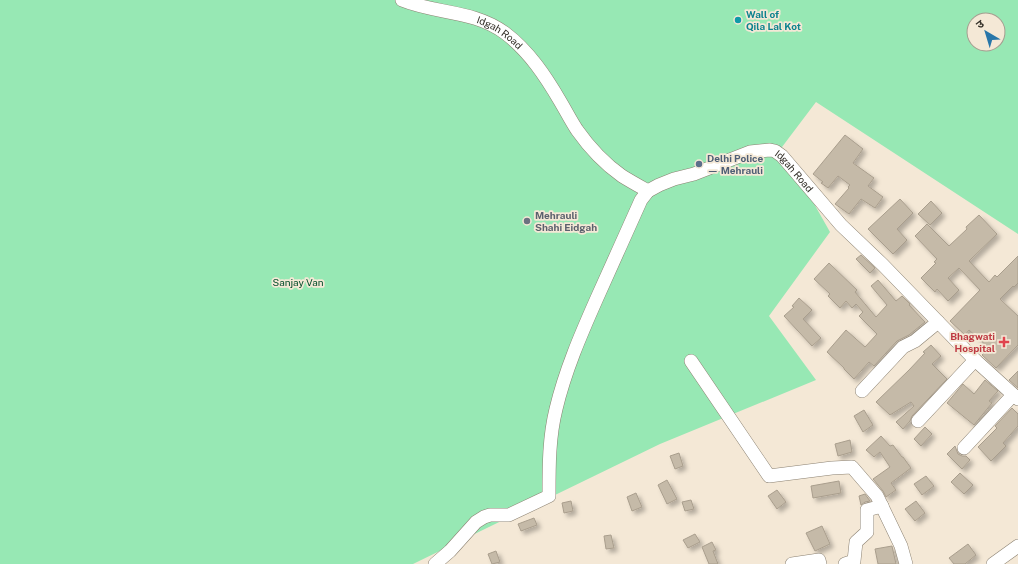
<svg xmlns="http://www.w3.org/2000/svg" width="1018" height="564" font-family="'Public Sans','Noto Sans Devanagari',sans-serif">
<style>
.green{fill:#97e8b4;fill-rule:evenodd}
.building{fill:#c5baa8;stroke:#a99e8d;filter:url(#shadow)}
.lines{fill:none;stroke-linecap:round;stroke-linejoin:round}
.minor-casing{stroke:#8b8171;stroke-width:14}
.minor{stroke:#fff;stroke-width:13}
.culture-dot{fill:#0f9aa8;stroke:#f4e8d6;stroke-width:1.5}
.service-dot{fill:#5c6f8a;stroke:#f4e8d6;stroke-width:1.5}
.worship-dot{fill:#6b7280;stroke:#f4e8d6;stroke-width:1.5}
.health-dot{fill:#e0444e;stroke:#f4e8d6;stroke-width:1.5}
.labels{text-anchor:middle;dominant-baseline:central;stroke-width:3.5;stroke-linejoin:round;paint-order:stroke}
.culture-label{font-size:10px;font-weight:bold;fill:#0d838f;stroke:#f4e8d6;text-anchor:start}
.street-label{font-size:10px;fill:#312d26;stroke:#f4e8d6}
.service-label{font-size:10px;font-weight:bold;fill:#4e5e75;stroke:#f4e8d6;text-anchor:start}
.worship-label{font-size:10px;font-weight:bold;fill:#5b616d;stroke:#f4e8d6;text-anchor:start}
.park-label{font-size:10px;fill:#014c29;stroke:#f4e8d6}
.health-label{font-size:10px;font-weight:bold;fill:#be3a42;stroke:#f4e8d6;text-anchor:end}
</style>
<defs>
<filter id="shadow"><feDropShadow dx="3.5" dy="3.5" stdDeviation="2" flood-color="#0004"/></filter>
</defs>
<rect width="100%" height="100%" fill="#f4e8d6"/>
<!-- green -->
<path class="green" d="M0,0H1018V234L816,102L782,147L830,232L769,316L816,380L660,444L413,564H0ZM974,20H998V44H974Z"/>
<!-- building -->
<path class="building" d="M845,135L863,149L853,163L874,178L868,186L883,197L875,208L861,199L849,214L835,204L849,188L848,187L850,185L838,176L828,188L821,183L823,182L813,174Z
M900,199L913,213L897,229L907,240L893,254L868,229Z
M931,201L942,213L930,225L918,214Z
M979,215L997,234L969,261L989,282L995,275L997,277L1018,256V283L1014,287L1013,286L1000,299L1018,316V345L996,368L982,355L989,348L969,330L965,335L950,321L980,290L959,268L948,278L959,290L948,301L937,289L935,292L921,278L936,263L934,262L937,259L915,236L927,224L949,246L967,229L966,227Z
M861,255L875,268L870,273L856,259Z
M829,263L857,290L855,292L876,317L887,305L871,286L878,280L896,301L902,296L910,304L909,305L925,322L909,335L897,341L874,366L869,362L854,379L844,369V368L827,352L846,330L865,347L877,334L859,316L863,312L856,304L852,308L846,301L840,308L828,296L830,294L814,279Z
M799,298L812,310L803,319L821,338L812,346L784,316L794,307L792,306Z
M931,345L941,356L932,364L947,379L912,416L910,421L903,429L896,422L914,406L911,402L890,415L876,402L909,370L925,353L923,352Z
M1018,371V388L1009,380Z
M985,380L998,391L989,401L992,403L974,425L947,403L963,384L974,394Z
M1012,408L1018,414V426L1003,443L1006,446L991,461L978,447L997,428L995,426Z
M864,410L873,425L863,432L854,416Z
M925,427L932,434L921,446L914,439Z
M881,436L890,446L893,445L902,457H903L911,468L891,483L896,490L886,497L883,491L873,479L890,467L880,452L874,457L866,450Z
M850,440L852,452L838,456L835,444Z
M955,446L958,454L962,456H966L970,460L962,469L947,454Z
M679,453L683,466L675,469L670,456Z
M960,473L973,485L964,494L951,482Z
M926,476L934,486L922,495L914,484Z
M667,480L677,499L667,504L658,485Z
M839,481L841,493L813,498L811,486Z
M777,490L786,502L777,509L768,496Z
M636,493L642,507L632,511L627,497Z
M865,494L870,501L865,502L861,505L859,496Z
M691,500L694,509L685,511L682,502Z
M571,501L573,511L564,513L562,503Z
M916,501L925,513L915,521L905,509Z
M534,518L537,525L521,531L518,524Z
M822,526L830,544L815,551L806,533Z
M695,534L700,542L688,548L683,540Z
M611,535L614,548L606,549L604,536Z
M712,542L716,550L713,551L718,564H709L702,547Z
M968,544L976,555L965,564H954L949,558Z
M892,546L896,564H878L875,549Z
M496,551L500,562L492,564L488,554Z"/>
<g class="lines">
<defs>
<g id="minor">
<path id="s1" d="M402,0C436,14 474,10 505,33C529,51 546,77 560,101C566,111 571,121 577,130C589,147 605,164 622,176C630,181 639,186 648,191"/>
<path d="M691,361L769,476L832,468L852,467L877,496L901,546L906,564"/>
<path d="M862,391L903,347L915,341L938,322"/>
<path d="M918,421L975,360"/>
<path d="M964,448L1013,395"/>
<path id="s2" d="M435,564L450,551L476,522L484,517L490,515H509L549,496V494C549,466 549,437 556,409C565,371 581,334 597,298C612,265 626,233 641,200L648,191L659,185L674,179L694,174L750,152L770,150L775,151L782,156L841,225L883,265L975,360L1018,399"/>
<path d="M792,564L819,560L820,564"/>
<path d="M845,564L854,561L856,542L867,532V510L882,506"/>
<path d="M993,564L1018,546"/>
</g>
</defs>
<!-- minor casing -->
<use href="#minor" class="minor-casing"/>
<!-- minor -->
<use href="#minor" class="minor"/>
</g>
<!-- markers -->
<circle class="culture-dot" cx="738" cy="20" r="4"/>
<circle class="service-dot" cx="699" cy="164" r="4"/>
<circle class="worship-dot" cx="527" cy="221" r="4"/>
<path class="health-dot" d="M1002 336h4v4h4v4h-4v4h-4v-4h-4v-4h4z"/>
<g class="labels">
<!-- culture labels -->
<g class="culture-label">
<text x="746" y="14">Wall of<tspan x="746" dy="12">Qila Lal Kot</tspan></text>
</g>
<!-- street labels -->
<g class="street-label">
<text stroke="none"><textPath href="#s1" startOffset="104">Idgah Road</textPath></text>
<text stroke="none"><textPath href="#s2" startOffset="625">Idgah Road</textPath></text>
</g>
<!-- service labels -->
<g class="service-label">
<text x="707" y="158">Delhi Police<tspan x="707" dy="12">— Mehrauli</tspan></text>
</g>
<!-- worship labels -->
<g class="worship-label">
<text x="535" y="215">Mehrauli<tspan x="535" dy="12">Shahi Eidgah</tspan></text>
</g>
<!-- park labels -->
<g class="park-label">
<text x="298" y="282">Sanjay Van</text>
</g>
<!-- health labels -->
<g class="health-label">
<text x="995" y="336">Bhagwati<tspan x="995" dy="12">Hospital</tspan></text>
</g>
</g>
<!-- north arrow -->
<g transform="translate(986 32) rotate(322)"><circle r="19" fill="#f4e8d6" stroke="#a69d90"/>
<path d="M0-3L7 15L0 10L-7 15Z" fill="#2876a9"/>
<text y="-6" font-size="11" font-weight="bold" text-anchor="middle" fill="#312d26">उ</text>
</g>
</svg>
